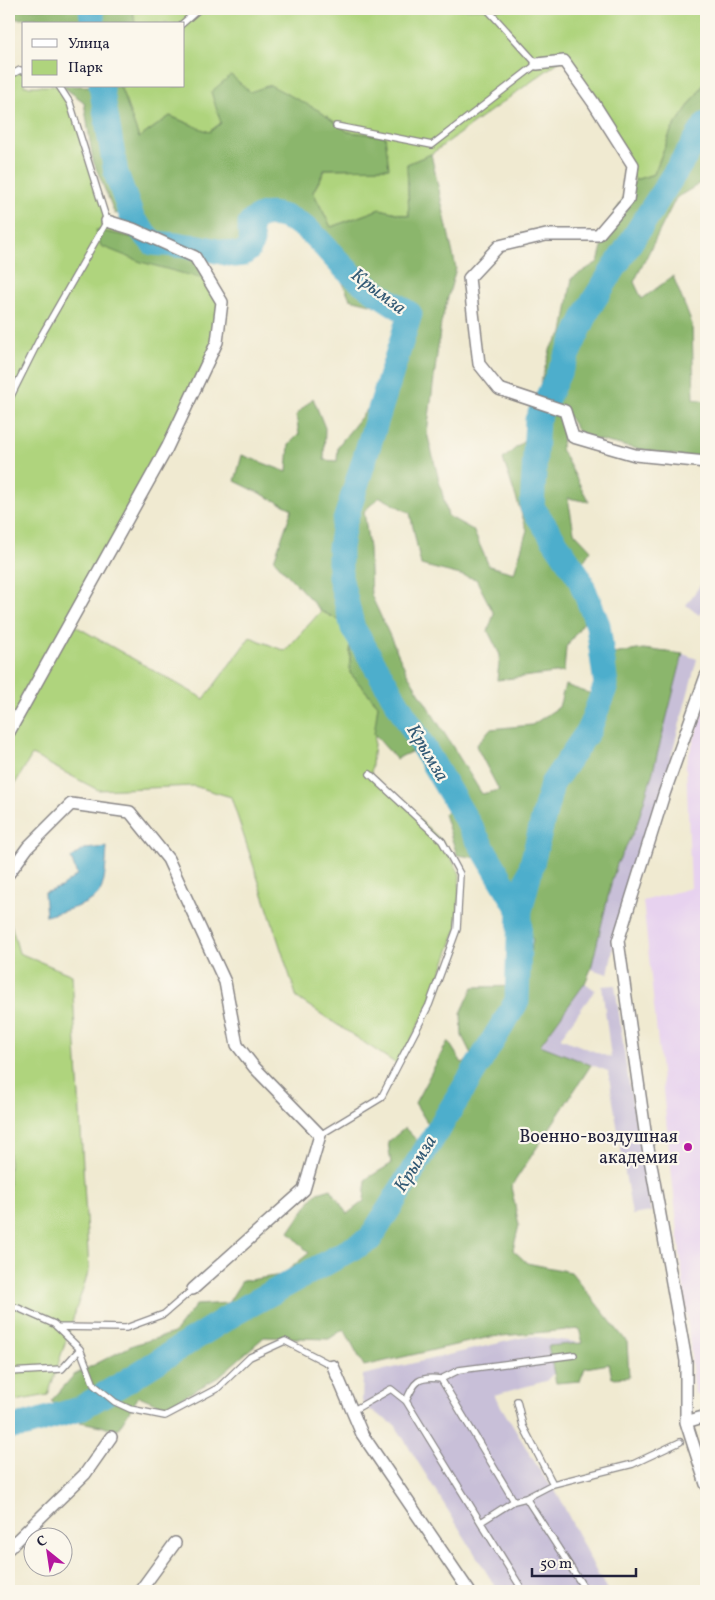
<svg xmlns="http://www.w3.org/2000/svg" width="715" height="1600" font-family="Vollkorn,serif">
<style>
.built{fill:#e7d2ef}
.industrial{fill:#c8bfd8}
.green{fill:#afd47d;stroke:#687b5c}
.forest{fill:#8bb66c;stroke:#566c54}
.water{fill:#4daecc;stroke:#386884}
.lines{fill:none;stroke-linecap:round;stroke-linejoin:round}
.river{stroke:#4daecc;stroke-width:25}
.lane-casing{stroke:#898686;stroke-width:8}
.street-casing{stroke:#898686;stroke-width:14}
.lane{stroke:#fff;stroke-width:5.5}
.street{stroke:#fff;stroke-width:11}
.poi-dot{fill:#b5179e;stroke:#fbf7ec;stroke-width:2}
.labels{text-anchor:middle;dominant-baseline:central;stroke-width:4.5;stroke-linejoin:round;paint-order:stroke}
.poi-label{font-size:18px;fill:#22223b;stroke:#fbf7ec;text-anchor:end}
.water-label{font-size:19px;font-style:italic;fill:#335a75;stroke:#fbf7ec}
</style>
<rect width="100%" height="100%" fill="#fbf7ec"/>
<filter id="ink" filterUnits="userSpaceOnUse"><feTurbulence type="fractalNoise" baseFrequency=".02" numOctaves="2"/><feDisplacementMap in="SourceGraphic" scale="10" xChannelSelector="R" yChannelSelector="G"/><feConvolveMatrix kernelMatrix="1 2 1 2 8 2 1 2 1" color-interpolation-filters="sRGB"/></filter>
<filter id="wash" filterUnits="userSpaceOnUse"><feTurbulence type="fractalNoise" baseFrequency=".0096" numOctaves="4" result="noise"/><feDisplacementMap in="SourceGraphic" scale="20" xChannelSelector="R" yChannelSelector="G"/><feGaussianBlur stdDeviation="1.12" result="paint"/><feColorMatrix in="noise" values="0 0 0 0 0 0 0 0 0 0 0 0 0 0 0 0 0 1.4 0 .05"/><feComposite in="paint" operator="in"/></filter>
<g filter="url(#wash)">
<rect width="100%" height="100%" fill="#f0ead1"/>
<!-- built -->
<path class="built" d="M706,702V1392L695,1394L643,901L691,888L686,764Z"/>
<!-- industrial -->
<path class="industrial" d="M706,577V604L699,615L686,605Z
M683,654L697,659L663,787L649,836L626,885L608,974L591,969L611,884L617,864L636,827L652,775Z
M585,983L595,990L560,1038L611,1058L602,986L615,985L626,1065L651,1212L632,1215L608,1071L540,1046Z
M529,1336L583,1343L546,1381L494,1395L542,1474L558,1495L598,1575L609,1591H498L395,1425L365,1407L362,1401L363,1375Z"/>
<!-- green -->
<path class="green" d="M133,9H706V81L671,131L654,174L635,180L564,58L431,154L407,164L409,216L380,209L331,227L313,192L326,169L388,168L384,136L348,132L318,110L221,123L209,132L170,116L139,138L120,86H184V24H135Z
M24,71V86H59L70,103L107,221L195,257L222,302L217,342L70,623L204,699L250,637L285,651L321,611L350,626V673L378,705L371,774L442,841L460,874L457,929L429,1005L398,1065L297,998L231,797L194,786L98,790L32,755L9,794V76Z
M9,917L19,953L72,975L89,1270L48,1395L9,1402Z"/>
<!-- forest -->
<path class="forest" d="M11,9H133L135,24H38L36,18L16,19Z
M231,75L250,92L270,85L318,110L348,132L385,136L389,168L325,169L313,192L331,227L380,209L409,216L407,164L431,154L456,268L441,323L427,433L448,516L473,530L489,566L514,573L527,530L503,459L524,441L551,347L563,333L572,278L598,262L608,224L635,180L654,174L671,131L706,81V180L676,198L634,282L642,299L673,276L692,324L694,399L706,401V460L633,448L581,436L567,414L561,449L589,502L568,498L574,532L591,550L575,574L594,608L566,647L564,672L497,680L500,655L488,631L494,614L476,579L421,565L410,513L380,497L364,511L369,548L371,595L407,673L482,794L499,790L476,746L490,729L532,725L559,707L565,685L595,695L607,655L643,649L683,654L652,775L636,827L617,864L611,884L591,969L585,983L540,1045L591,1065L511,1187L519,1225L513,1250L527,1263L571,1272L627,1342L629,1377L612,1378L609,1364L585,1368L580,1381L556,1383L548,1346L583,1343L579,1329L490,1337L364,1366L344,1329L329,1339L264,1337L217,1378L165,1407L139,1396L118,1429L80,1422L51,1401L74,1375L133,1345L174,1333L196,1305L228,1303L242,1281L282,1275L309,1253L289,1232L315,1194L331,1189L347,1214L364,1201L366,1179L391,1164L388,1142L405,1128L423,1147L438,1140L415,1103L448,1041L462,1063L473,1058L462,1036L461,1013L473,987L523,986L533,940L494,860L457,855L444,814L457,800L432,742L396,759L374,734L378,705L350,673V626L321,611L274,560L292,509L235,481L242,455L287,472L289,444L299,434L296,415L313,398L325,428L324,460L337,461L338,446L385,387L402,368L410,314L350,299L326,244L269,223L239,243L193,259L218,283L141,262L101,246L96,230L145,240L130,211L115,214L93,161L84,102L62,86H120L139,138L170,116L209,132L221,123L211,92Z"/>
<!-- water -->
<path class="water" d="M107,847C106,860 106,887 97,896C86,906 60,912 46,916L44,893L61,887L77,875L71,858L84,849Z"/>
<g class="lines">
<!-- river -->
<path class="river" d="M91,9L93,24
M520,911L552,784L589,730L606,685L598,625L579,577L532,507L537,420L590,306L706,124
M9,1427L26,1425L79,1409L122,1384L235,1313L370,1239L459,1096L517,1001L520,911L353,628L340,577V548L344,524L410,314C391,301 368,289 350,273C327,253 310,221 277,215C266,213 257,216 250,224V232L252,241L249,249L243,254L235,255L199,247L153,243L133,220L116,173L101,86"/>
</g>
</g>
<g filter="url(#ink)">
<g class="lines">
<defs>
<path id="lane" d="M182,24L199,9
M9,76L20,70L24,71
M336,126L432,145L537,64L487,9
M9,400L41,336L107,221L70,103L59,86
M320,1135L381,1098L429,1005L457,929L460,874L442,841L370,774
M9,1305L18,1308L54,1324L80,1349L94,1385L115,1402L130,1409L165,1416L218,1388L250,1357L285,1341L333,1366
M57,1327L126,1328L164,1314L193,1289
M9,1372L62,1369L80,1349
M441,1379L459,1370L574,1355
M406,1401C415,1381 418,1376 441,1379L514,1501L526,1498L586,1591
M517,1401L523,1426L553,1484
M352,1411L391,1389L406,1401L523,1591
M526,1498L553,1484L633,1464L680,1442
M481,1522L514,1501"/>
<path id="street" d="M537,64L564,61L593,102L633,165L628,200L598,235H546L499,246L469,278L479,364L499,389L565,411L573,437L635,455L706,462
M706,676L664,794L618,941L645,1131L686,1361V1422L706,1484
M9,732L167,448L217,342L222,302L195,257L133,229L107,221
M9,873L28,847L71,804L130,812L168,859L225,982L237,1045L254,1067L320,1135L304,1190L193,1289
M333,1366L362,1434L469,1591
M686,1422L706,1416
M9,1548L85,1474L111,1437
M140,1591L175,1543"/>
</defs>
<!-- lane casing -->
<use href="#lane" class="lane-casing"/>
<!-- street casing -->
<use href="#street" class="street-casing"/>
<!-- lane -->
<use href="#lane" class="lane"/>
<!-- street -->
<use href="#street" class="street"/>
</g>
</g>
<!-- markers -->
<circle class="poi-dot" cx="688" cy="1147" r="5"/>
<g class="labels">
<!-- poi labels -->
<g class="poi-label">
<text x="678" y="1137">Военно-воздушная<tspan x="678" dy="21">академия</tspan></text>
</g>
<!-- water labels -->
<g class="water-label">
<text transform="translate(378 292) rotate(37)">Крымза</text>
<text transform="translate(427 753) rotate(59)">Крымза</text>
<text transform="translate(416 1164) rotate(-58)">Крымза</text>
</g>
</g>
<!-- margin -->
<rect width="715" height="1600" fill="none" stroke="#fbf7ec" stroke-width="30"/>
<!-- legend -->
<rect x="22" y="22" width="162" height="65" fill="#fbf7ec" stroke="#a4a2a5"/>
<rect x="32" y="39" width="25" height="8" fill="#ffffff" stroke="#a4a2a5"/>
<text x="68" y="48" font-size="15" fill="#22223b">Улица</text>
<rect x="32" y="60" width="25" height="15" fill="#afd47d" stroke="#a4a2a5"/>
<text x="68" y="72" font-size="15" fill="#22223b">Парк</text>
<!-- north arrow -->
<g transform="translate(48 1552) rotate(330)"><circle r="24" fill="#fbf7ec" stroke="#a4a2a5"/>
<path d="M0-4L9 19L0 12L-9 19Z" fill="#b5179e"/>
<text y="-8" font-size="14" font-weight="bold" text-anchor="middle" fill="#22223b">С</text>
</g>
<!-- scale -->
<path d="M532 1568v8h104v-8" fill="none" stroke="#22223b" stroke-width="2.5"/>
<text x="540" y="1568" font-size="15" fill="#22223b" stroke="#fbf7ec" stroke-width="4" paint-order="stroke">50 m</text>
</svg>
